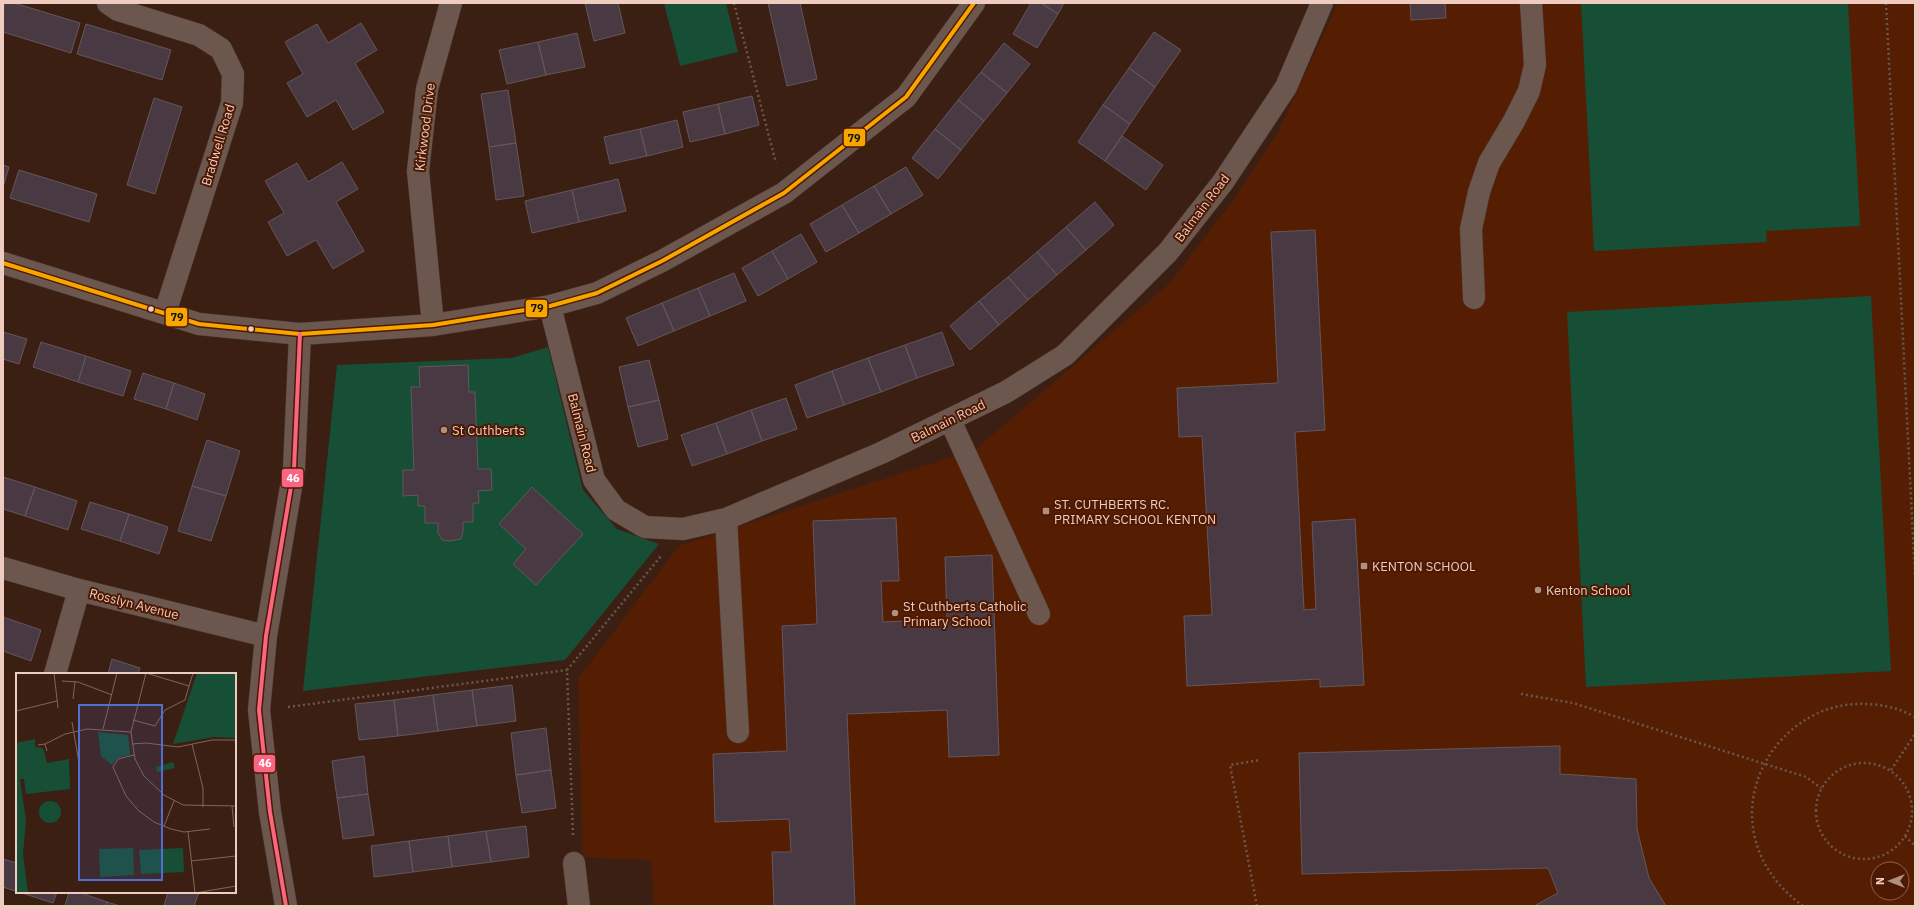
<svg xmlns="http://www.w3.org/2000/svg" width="1918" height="909" font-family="'IBM Plex Sans',sans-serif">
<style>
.built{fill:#551e03;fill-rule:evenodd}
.green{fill:#174e36}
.building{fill:#483943;stroke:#64575c}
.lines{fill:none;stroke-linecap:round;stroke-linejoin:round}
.minor-casing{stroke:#4e3830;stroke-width:23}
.path{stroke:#6c574f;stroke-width:2.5;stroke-dasharray:2 3;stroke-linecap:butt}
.minor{stroke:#6c574e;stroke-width:22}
.bus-1-casing{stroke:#4d1902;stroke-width:7}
.bus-2-casing{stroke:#4d1902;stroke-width:7}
.bus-1{stroke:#f7a600;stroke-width:4}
.bus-2{stroke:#fa6682;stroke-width:4}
.bus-dot{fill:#eeccbf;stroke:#4d1902;stroke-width:1.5}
.poi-dot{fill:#b08f83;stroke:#4d1902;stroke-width:1.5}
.labels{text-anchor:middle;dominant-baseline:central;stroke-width:4;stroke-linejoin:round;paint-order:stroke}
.street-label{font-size:13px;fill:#eeccbf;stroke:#4d1902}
.poi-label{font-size:13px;fill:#eeccbf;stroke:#4d1902;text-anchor:start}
.inset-road{fill:none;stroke:#836458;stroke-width:1}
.view{fill:#516ed2;fill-opacity:0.15;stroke:#516ed2;stroke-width:2}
.inset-edge{fill:none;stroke:#eeccbf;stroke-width:2}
.line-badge{stroke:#4d1902;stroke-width:1.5}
.badge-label{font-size:11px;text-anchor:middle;font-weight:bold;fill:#fff}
.pale-badge-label{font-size:11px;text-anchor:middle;font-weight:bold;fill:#111}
</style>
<rect width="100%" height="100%" fill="#3c1f13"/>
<!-- built -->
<path class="built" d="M1338,3H1915V906H654L651,860L583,857L578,679L679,546L976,449L1170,283L1238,194L1278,132ZM1878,869H1902V893H1878Z"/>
<!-- green -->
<path class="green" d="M664,3H726L738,52L680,66Z
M1581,3H1848L1860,226L1766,231L1767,242L1594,251Z
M1871,296L1891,671L1586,687L1567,312Z
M548,347L583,490L617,529L659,544L565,660L303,691L337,365L512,358Z"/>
<!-- building -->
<path class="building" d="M4,3H14L80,23L71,53L3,32Z
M585,3H618L625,33L594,41Z
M768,3H800L817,79L787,86Z
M1031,3H1041L1058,14L1037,48L1013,34Z
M1041,3H1064L1058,14Z
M1410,3H1445L1446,18L1411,20Z
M361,23L377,50L355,63L384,112L353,130L336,100L307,117L287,83L303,74L285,42L317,24L328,43Z
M86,24L171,50L162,80L77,54Z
M1154,32L1181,50L1155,87L1129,68Z
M577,33L585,67L546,75L538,42Z
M538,42L546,75L507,84L499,50Z
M1004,43L1030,64L1007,93L981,72Z
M1129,68L1155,87L1130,124L1103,105Z
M981,72L1007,93L984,121L958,100Z
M508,90L516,143L489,147L481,94Z
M752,96L759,125L725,134L718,104Z
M154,98L182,107L155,194L127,185Z
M958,100L984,121L961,150L935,129Z
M718,104L725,134L690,142L683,112Z
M1103,105L1130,124L1105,161L1078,142Z
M677,120L683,147L647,156L640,129Z
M640,129L647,156L610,164L604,137Z
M935,129L961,150L938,179L912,158Z
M1122,136L1163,165L1146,190L1105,161Z
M516,143L524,196L496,200L489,147Z
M342,162L358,189L336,202L364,251L333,269L316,240L287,256L268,222L284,213L265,181L297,163L308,182Z
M3,165L9,167L3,187Z
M906,167L923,195L891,214L874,186Z
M19,170L97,194L89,222L10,198Z
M618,179L626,211L579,222L572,190Z
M874,186L891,214L859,233L842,205Z
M572,190L579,222L532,233L525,201Z
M1095,202L1114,225L1086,250L1066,227Z
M842,205L859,233L826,252L810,224Z
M1066,227L1086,250L1057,275L1037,252Z
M1315,230L1325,430L1295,432L1304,610L1316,609L1312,522L1355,519L1364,685L1320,687V679L1187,686L1184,616L1212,615L1202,436L1179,437L1177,388L1278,383L1271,232Z
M801,234L817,262L788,279L772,251Z
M772,251L788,279L758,296L742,268Z
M1037,252L1057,275L1028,300L1008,277Z
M734,273L746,301L710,316L698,288Z
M1008,277L1028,300L999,325L979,301Z
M698,288L710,316L674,331L662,303Z
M979,301L999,325L970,350L950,326Z
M662,303L674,331L638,346L626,318Z
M3,332L27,339L19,364L3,359Z
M942,332L954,365L917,378L905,345Z
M41,342L86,356L78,382L33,367Z
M905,345L917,378L881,392L868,358Z
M86,356L131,371L123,396L78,382Z
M868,358L881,392L844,405L832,371Z
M649,360L659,400L628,407L619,367Z
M468,365L469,392H475L478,469H491L492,490L478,491L479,503H473V522H463V531L461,539L450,541L442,540L438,533V523H425V506H418V495L403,496V470H414L411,387H420L419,367Z
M832,371L844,405L807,418L795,385Z
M143,373L174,383L166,409L134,399Z
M174,383L205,394L197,420L166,409Z
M786,398L797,429L762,441L751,410Z
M659,400L668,439L638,447L628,407Z
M751,410L762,441L727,454L716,423Z
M716,423L727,454L692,466L681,435Z
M207,440L240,451L226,496L192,486Z
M3,477L35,487L25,516L3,509Z
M192,486L226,496L211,541L178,531Z
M35,487L77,501L68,530L25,516Z
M532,487L583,534L536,585L513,564L526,549L499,524Z
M90,502L129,514L120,541L81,529Z
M129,514L168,527L159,554L120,541Z
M896,518L899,581H881L883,622L947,619L945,557L992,555L999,755L949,757L947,710L847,714L855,906H774L772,852H791L789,819L715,822L713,754L787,751L782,626L817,624L813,521Z
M3,617L41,630L31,661L3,651Z
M112,659L140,668L138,674H108Z
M512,685L516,721L477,726L472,690Z
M472,690L477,726L438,731L433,695Z
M433,695L438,731L398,736L394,700Z
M394,700L398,736L359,740L355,704Z
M546,728L551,770L516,775L511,733Z
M1560,746V774L1636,779L1637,829L1649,878L1666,906H1534L1558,893L1548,868L1302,874L1299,753Z
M364,756L368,794L337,798L332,761Z
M551,770L556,808L522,813L516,775Z
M368,794L374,835L343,839L337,798Z
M526,826L529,857L491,862L486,831Z
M486,831L491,862L452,867L448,836Z
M448,836L452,867L413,872L409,841Z
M409,841L413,872L374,877L371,846Z
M3,859L17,863L15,891L3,887Z
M19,892H57L53,903Z
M69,892H78L107,902L106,906H65Z
M168,892H199L194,906H164Z
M107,902L120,906H106Z"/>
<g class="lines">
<defs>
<path id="minor" d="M108,3L118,10L199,35L221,49L233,74L232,103L165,313
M3,263L199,324L300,334L433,325L550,306L597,293L662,261L784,193L906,97L974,3
M1474,298L1471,229L1479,192L1489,163L1514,121L1529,91L1535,65L1531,3
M550,306L594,480L616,510L645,527L683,529L726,519L881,453L1006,392L1065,355L1168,252L1223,182L1286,87L1322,3
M433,325L418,171L427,89L451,3
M950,420L1039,614
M726,519L738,732
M3,568L79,590L266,636
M55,674L79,590
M574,863L579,906
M286,906L270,812L259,710L266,636L294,469L300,334"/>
</defs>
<!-- minor casing -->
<use href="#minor" class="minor-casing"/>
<!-- path -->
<path class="path" d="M734,3L776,163
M1886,3L1915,577
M1521,694L1573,703L1806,777L1821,788
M288,707L567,670
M1816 811a48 48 0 1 1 96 0a48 48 0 1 1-96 0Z
M1891,770L1915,734
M573,835L567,670L661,556
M1905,836L1915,846
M1257,906L1230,765L1260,760
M1803,906C1780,889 1762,867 1755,838C1739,773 1790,707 1856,704C1876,703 1898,707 1915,717"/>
<!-- minor -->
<use href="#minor" class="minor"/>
<defs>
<path id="bus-1" d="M3,263L199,324L300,334L433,325L550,306L597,293L662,261L784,193L906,97L974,3"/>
<path id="bus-2" d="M286,906L270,812L259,710L266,636L294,469L300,334"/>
</defs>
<!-- bus-1 casing -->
<use href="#bus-1" class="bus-1-casing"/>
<!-- bus-2 casing -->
<use href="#bus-2" class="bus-2-casing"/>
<!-- bus-1 -->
<use href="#bus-1" class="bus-1"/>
<!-- bus-2 -->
<use href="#bus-2" class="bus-2"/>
</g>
<!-- markers -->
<g class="bus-dot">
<circle cx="151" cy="309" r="3.5"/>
<circle cx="251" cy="329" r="3.5"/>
</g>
<g class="poi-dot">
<circle cx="444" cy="430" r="4"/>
<rect x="1042" y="507" width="8" height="8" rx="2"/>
<rect x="1360" y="562" width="8" height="8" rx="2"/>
<circle cx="1538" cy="590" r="4"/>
<circle cx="895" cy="613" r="4"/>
</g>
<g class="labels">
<!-- street labels -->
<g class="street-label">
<text transform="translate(425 127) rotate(-83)">Kirkwood Drive</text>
<text transform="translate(218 145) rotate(-73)">Bradwell Road</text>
<text transform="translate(1202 208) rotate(-53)">Balmain Road</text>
<text transform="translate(948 421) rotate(-26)">Balmain Road</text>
<text transform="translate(582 433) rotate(76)">Balmain Road</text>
<text transform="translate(134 604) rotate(14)">Rosslyn Avenue</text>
</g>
<!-- poi labels -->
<g class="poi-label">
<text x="452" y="430">St Cuthberts</text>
<text x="1054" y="504">ST. CUTHBERTS RC.<tspan x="1054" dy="15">PRIMARY SCHOOL KENTON</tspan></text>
<text x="1372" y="566">KENTON SCHOOL</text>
<text x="1546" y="590">Kenton School</text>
<text x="903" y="606">St Cuthberts Catholic<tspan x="903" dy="15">Primary School</tspan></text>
</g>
</g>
<!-- overview -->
<g transform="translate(16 673)">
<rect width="220" height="220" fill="#3c1f13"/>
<path d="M181,0H220V65L198,64L157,71ZM82,59L112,62L114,82L101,85L96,92L85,83ZM19,66V74L27,75L31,90L53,86L54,116L10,121L8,106H4L10,148L7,181L12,220H0V70ZM157,89L159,95L141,99L140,94ZM23 139a11 11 0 1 1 22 0a11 11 0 1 1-22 0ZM117,175L118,202L84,204L83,176ZM167,175L168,199L125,201L123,177Z" fill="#174e36"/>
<path class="inset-road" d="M38,0L42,35M130,0L115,59L119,86L128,103L148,122L167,132L220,133M46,8L62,9L96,22M173,13L177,0M57,26L59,8M0,38L41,28M117,47L139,53L149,37L169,27L173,13L130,0M56,49L63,90M87,56L101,0M29,71L49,61L71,56L115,59M116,71L130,70L162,74L196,67H220M176,71L187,115V134M22,72L29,71L31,78M118,82L102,86L97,94L110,123L123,138L138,149L155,156L168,159L194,156M216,133L218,154M148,153L158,128M172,158L179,220M175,188L220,183M179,220L220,213"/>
<path class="view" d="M63,32H146V207H63Z"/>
<rect width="220" height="220" class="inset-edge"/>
</g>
<g class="line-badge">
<rect x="843" y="128" width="23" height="19" rx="4" fill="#f7a600"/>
<rect x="525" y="299" width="23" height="19" rx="4" fill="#f7a600"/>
<rect x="165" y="307" width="23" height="20" rx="4" fill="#f7a600"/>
<rect x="281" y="468" width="23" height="20" rx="4" fill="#fa6682"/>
<rect x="253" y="754" width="23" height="19" rx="4" fill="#fa6682"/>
</g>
<g class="badge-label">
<text x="293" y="482">46</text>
<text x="265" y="767">46</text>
</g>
<g class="pale-badge-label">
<text x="854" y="142">79</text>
<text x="537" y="312">79</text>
<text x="177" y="321">79</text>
</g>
<!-- border -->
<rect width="1918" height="909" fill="none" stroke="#eeccbf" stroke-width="8"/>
<!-- north arrow -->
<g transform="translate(1890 881) rotate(270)"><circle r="19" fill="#4d1902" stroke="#8d614e"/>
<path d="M0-3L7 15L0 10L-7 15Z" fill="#b08f83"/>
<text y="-6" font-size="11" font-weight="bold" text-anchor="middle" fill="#eeccbf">N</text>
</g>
</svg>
